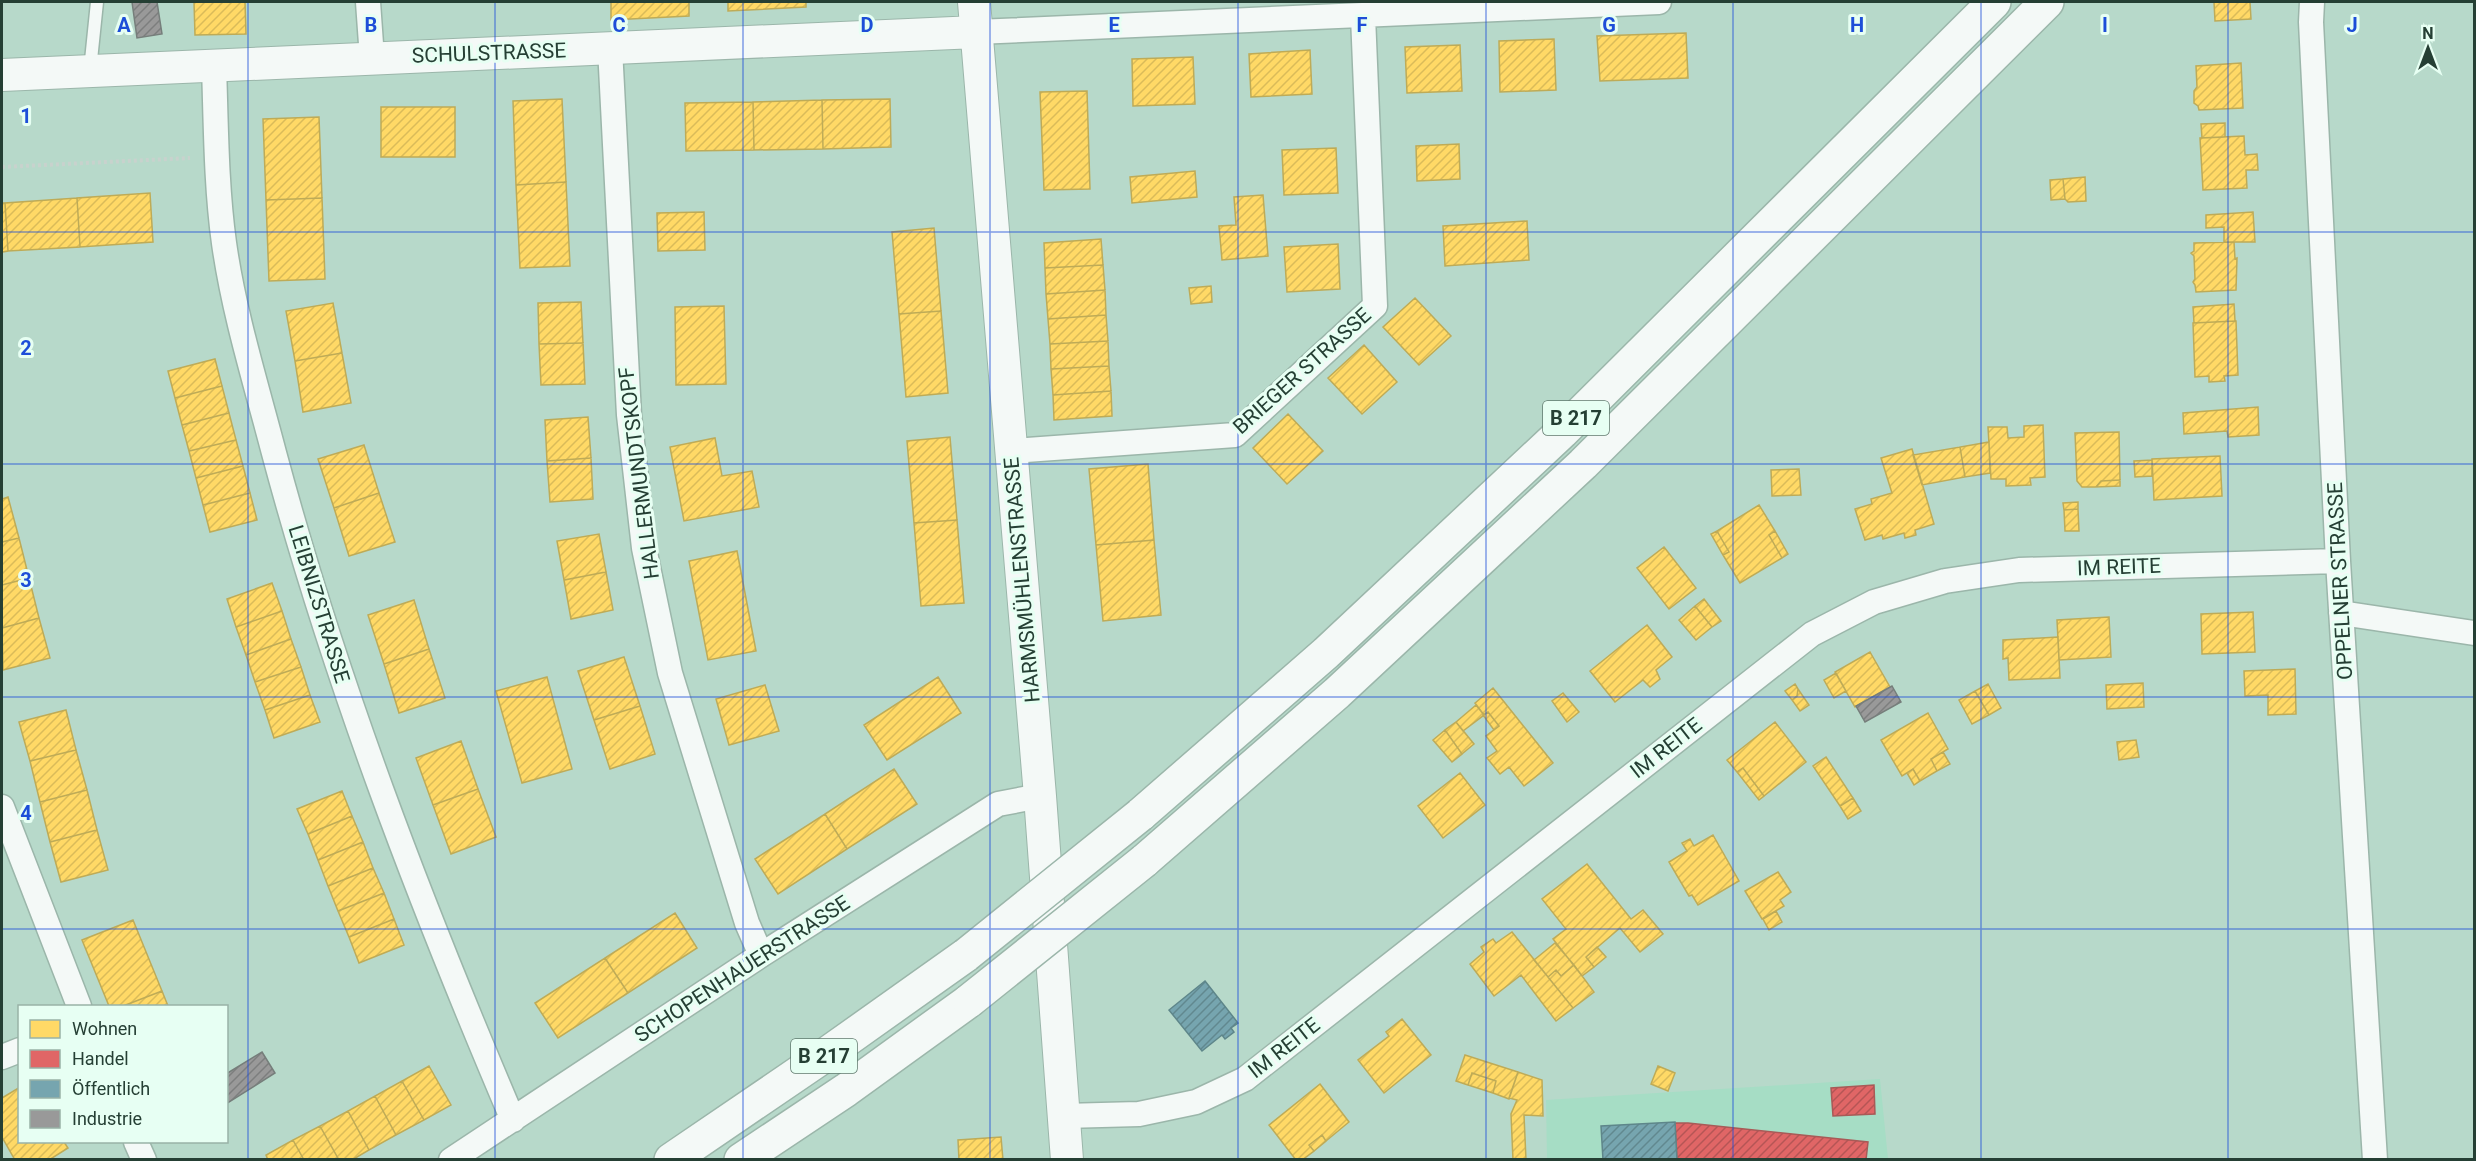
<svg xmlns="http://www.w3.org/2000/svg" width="2476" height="1161" font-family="Roboto,sans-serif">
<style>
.built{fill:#a6ddc5}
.homes{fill:url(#homes-hatch);stroke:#beab57;stroke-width:1.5}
.shops{fill:url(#shops-hatch);stroke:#a85a57;stroke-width:1.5}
.public{fill:url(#public-hatch);stroke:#5e868a;stroke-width:1.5}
.industry{fill:url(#industry-hatch);stroke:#767e7b;stroke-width:1.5}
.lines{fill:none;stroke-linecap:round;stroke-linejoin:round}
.service-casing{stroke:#9bb6aa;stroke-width:15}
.minor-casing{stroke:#9bb6aa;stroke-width:27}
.tertiary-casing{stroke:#9bb6aa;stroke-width:34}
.trunk-casing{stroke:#9bb6aa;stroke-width:36}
.path{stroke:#c8d2cd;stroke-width:4;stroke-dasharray:3 3;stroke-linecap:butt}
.service{stroke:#f4f9f7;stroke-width:12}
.minor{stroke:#f4f9f7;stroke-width:24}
.tertiary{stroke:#f4f9f7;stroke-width:32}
.trunk{stroke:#f4f9f7;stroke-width:33}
.trunk-bridge-casing{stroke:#9bb6aa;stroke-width:36;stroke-linecap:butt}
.trunk-bridge{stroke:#f4f9f7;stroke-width:33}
.grid{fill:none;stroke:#1d4ed8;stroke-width:1.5;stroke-opacity:0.55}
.labels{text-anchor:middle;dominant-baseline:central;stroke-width:6;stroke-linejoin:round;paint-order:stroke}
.shield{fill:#e7fff3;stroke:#5f796d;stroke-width:1.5}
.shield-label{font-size:20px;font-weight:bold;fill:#253f34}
.street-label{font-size:21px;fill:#253f34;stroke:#e7fff3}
.grid-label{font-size:20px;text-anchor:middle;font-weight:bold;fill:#1d4ed8;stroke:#e7fff3;stroke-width:6;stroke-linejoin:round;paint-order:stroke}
</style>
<defs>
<pattern id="homes-hatch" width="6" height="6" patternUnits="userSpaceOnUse" patternTransform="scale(1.5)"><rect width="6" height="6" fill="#ffd966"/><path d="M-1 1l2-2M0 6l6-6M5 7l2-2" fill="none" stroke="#dabb59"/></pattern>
<pattern id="shops-hatch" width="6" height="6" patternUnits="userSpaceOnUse" patternTransform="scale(1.5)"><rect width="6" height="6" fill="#e06666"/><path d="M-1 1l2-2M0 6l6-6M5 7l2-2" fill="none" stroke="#b55555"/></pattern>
<pattern id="public-hatch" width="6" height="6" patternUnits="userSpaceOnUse" patternTransform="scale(1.5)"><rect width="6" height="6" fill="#76a5af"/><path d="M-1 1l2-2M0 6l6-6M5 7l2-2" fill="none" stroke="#61888f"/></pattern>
<pattern id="industry-hatch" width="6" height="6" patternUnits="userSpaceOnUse" patternTransform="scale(1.5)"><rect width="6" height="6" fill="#999"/><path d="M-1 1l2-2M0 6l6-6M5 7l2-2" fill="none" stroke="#7d7e7e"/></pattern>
</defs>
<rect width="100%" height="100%" fill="#b7d9ca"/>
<!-- built -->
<path class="built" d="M1880,1079L1888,1159H1547L1546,1100Z"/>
<!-- homes -->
<path class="homes" d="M194,2H245L246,34L195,35Z
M611,2H689V16L611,20Z
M728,2H806V7L728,11Z
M2214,2H2250L2251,19L2215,21Z
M1686,33L1688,78L1600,81L1597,36Z
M1554,39L1556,90L1500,92L1499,41Z
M1460,45L1462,91L1407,93L1405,47Z
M1310,50L1312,94L1251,97L1249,54Z
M1193,57L1195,104L1133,106L1132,59Z
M2241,63L2243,108L2199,110L2198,106L2194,103V91L2197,87L2196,66Z
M1087,91L1090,189L1044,190L1040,92Z
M562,99L566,182L516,185L513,101Z
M890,99L891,147L823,149L822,100Z
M822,100L823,149L754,150L753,102Z
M753,102L754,150L686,151L685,103Z
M381,107H455V157H381Z
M319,117L322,198L266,200L263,119Z
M2225,123V137L2202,138L2201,124Z
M2244,136L2245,155L2257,154L2258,170H2246L2247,188L2203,190L2200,138Z
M1459,144L1460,179L1417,181L1416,146Z
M1336,148L1338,193L1284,195L1282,150Z
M1195,171L1197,197L1132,203L1130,177Z
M2085,177L2086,201L2068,202L2065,199L2063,179Z
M2063,179L2065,199L2051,200L2050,180Z
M566,182L570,266L520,268L516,185Z
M150,193L153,242L80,247L77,198Z
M1263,195L1268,256L1222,260L1219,226L1236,225L1234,197Z
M77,198L80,247L8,251L5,203Z
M322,198L325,279L269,281L266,200Z
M2,203H5L8,251L2,252Z
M704,212L705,250L658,251L657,213Z
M2253,212L2255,242H2224V227L2206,228V215Z
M1527,221L1529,260L1445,266L1443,226Z
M934,228L941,311L899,314L892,232Z
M1101,239L1103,265L1045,268L1044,243Z
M2234,242L2235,259L2237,258L2236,290L2196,292L2195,285L2193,282L2195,279L2194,256L2191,253L2194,251V243Z
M1338,244L1340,289L1287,292L1284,247Z
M1103,265L1105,290L1046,294L1045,268Z
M1211,286L1212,302L1191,304L1189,288Z
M1105,290L1106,315L1048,319L1046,294Z
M1415,298L1451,336L1419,365L1383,327Z
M581,302L583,343L539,344L538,303Z
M333,303L342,353L295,361L286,311Z
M2234,304L2235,321L2194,323L2193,307Z
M724,306L726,384L676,385L675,307Z
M941,311L948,393L906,397L899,314Z
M1106,315L1108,341L1050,344L1048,319Z
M2236,321L2238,375L2224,376L2225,381L2209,382V376L2195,377L2193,323Z
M1108,341L1109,366L1051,369L1050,344Z
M583,343L585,384L541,385L539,344Z
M1364,345L1397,382L1362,414L1328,378Z
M342,353L351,403L303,412L295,361Z
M215,359L222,386L175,398L168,371Z
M1109,366L1111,391L1053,395L1051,369Z
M222,386L229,413L182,425L175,398Z
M1111,391L1112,416L1054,420L1053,395Z
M2258,407L2259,435L2228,437L2227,431L2184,434L2183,413Z
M229,413L236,440L189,451L182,425Z
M1288,414L1323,451L1287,484L1253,448Z
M588,417L591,458L547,461L545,420Z
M2043,425L2045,477L2030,478L2031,485L2006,486V479H1991L1988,427H2007L2008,438L2024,437V426Z
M2119,432L2120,480L2101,481L2096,487H2082L2077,481L2075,433Z
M950,437L957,520L914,523L907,441Z
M715,438L722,476L752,471L759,507L684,521L670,447Z
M236,440L243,466L196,478L189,451Z
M1989,442L1990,473L1965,477L1960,447Z
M364,445L379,493L334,508L318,459Z
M1960,447L1965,477L1922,485L1913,455Z
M1912,449L1934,524L1915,530L1916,535L1905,538L1904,533L1883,539L1882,535L1865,540L1855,509L1872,504L1871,499L1892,493L1881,458Z
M2220,456L2222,496L2154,500L2152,459Z
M591,458L593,499L550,502L547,461Z
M2152,460V476L2135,477L2134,461Z
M1148,464L1154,540L1096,545L1089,469Z
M243,466L250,493L203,505L196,478Z
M1799,469L1801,495L1772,496L1771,470Z
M2120,480V486L2096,487L2101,481Z
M250,493L257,520L210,532L203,505Z
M379,493L395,542L349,556L334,508Z
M8,497L19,538L2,542V499Z
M2078,502V509L2064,510L2063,503Z
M1759,505L1775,531L1769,535L1782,558L1740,583L1723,555L1729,552L1717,531Z
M2078,509L2079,531H2065L2064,510Z
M957,520L964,603L921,606L914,523Z
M1717,531L1729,552L1723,555L1711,534Z
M1775,531L1788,554L1782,558L1769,535Z
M599,534L606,572L564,580L557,541Z
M19,538L29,578L2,585V542Z
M1154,540L1161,615L1103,621L1096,545Z
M1664,547L1696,588L1669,609L1637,568Z
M737,551L756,651L708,660L689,561Z
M606,572L613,610L571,619L564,580Z
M29,578L39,618L2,628V585Z
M272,583L282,611L236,627L227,599Z
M1704,599L1721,621L1712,627L1695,606Z
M414,600L429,649L384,664L368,615Z
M1695,606L1712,627L1696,640L1679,620Z
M282,611L291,639L246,655L236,627Z
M2253,612L2255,652L2202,654L2201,614Z
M2109,617L2111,657L2059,660L2057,620Z
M39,618L50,658L3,670L2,628Z
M1647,625L1672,657L1656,670L1660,679L1650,687L1643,680L1615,702L1590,671Z
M2058,637L2060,678L2009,680L2008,658L2003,659V640Z
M291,639L301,667L255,682L246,655Z
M429,649L445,698L399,713L384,664Z
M1870,652L1890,687L1855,707L1835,672Z
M624,657L640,706L594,720L578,671Z
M301,667L310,695L265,710L255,682Z
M2295,669L2296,714L2268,715V695L2245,696L2244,671Z
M1836,673L1846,691L1834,698L1824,680Z
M547,677L572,769L522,783L496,691Z
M938,677L961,713L887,760L864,725Z
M2143,683L2144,707L2107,709L2106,685Z
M1795,684L1798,689L1797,696L1792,700L1785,691Z
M1988,684L2001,708L1989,715L1975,691Z
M765,685L779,731L729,745L716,699Z
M1493,688L1553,763L1524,786L1509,767L1500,774L1487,758L1497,751L1486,736L1499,726L1488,712L1484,715L1475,703Z
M1798,689L1809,705L1800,711L1792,700L1797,696Z
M1975,691L1989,715L1972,724L1959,700Z
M1563,693L1579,712L1567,722L1552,701Z
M310,695L320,722L274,738L265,710Z
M1476,705L1484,715L1463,731L1456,722Z
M640,706L655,754L610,769L594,720Z
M66,710L76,750L30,761L19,722Z
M1488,712L1499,726L1494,730L1483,715Z
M1928,713L1948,749L1931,759L1937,771L1920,781L1913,769L1902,776L1881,740Z
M1456,722L1474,744L1462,754L1445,730Z
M1775,722L1806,762L1764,796L1743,768L1737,772L1727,760Z
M1445,730L1462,754L1452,762L1433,740Z
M2136,740L2139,757L2119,760L2117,742Z
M461,741L478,789L433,805L416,758Z
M76,750L87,790L40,802L30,761Z
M1943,752L1950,764L1937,771L1931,759Z
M1826,757L1853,798L1840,806L1813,766Z
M1743,768L1764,796L1759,800L1737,772Z
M894,769L917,804L847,849L825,814Z
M1913,769L1920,781L1914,785L1907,773Z
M1460,773L1485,805L1443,838L1418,806Z
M478,789L496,837L451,854L433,805Z
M87,790L97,830L50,842L40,802Z
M342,791L352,816L308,834L297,809Z
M1853,798L1861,811L1848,819L1840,806Z
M825,814L847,849L778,894L755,859Z
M352,816L363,842L318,860L308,834Z
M97,830L108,870L61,882L50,842Z
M1713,835L1739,881L1698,905L1692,895L1689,896L1669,862L1687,851L1682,843L1690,839L1694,846Z
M363,842L373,868L328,886L318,860Z
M1587,864L1631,919L1643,910L1663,934L1640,952L1620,928L1586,957L1594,967L1582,976L1553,939L1566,929L1542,899Z
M373,868L384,893L338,911L328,886Z
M1778,872L1791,892L1780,900L1784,906L1762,919L1745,891Z
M384,893L394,919L349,937L338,911Z
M1776,911L1782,922L1769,930L1763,919Z
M675,913L697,948L628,993L605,958Z
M394,919L404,945L359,963L349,937Z
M133,920L162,991L123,1006H109L82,940Z
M1512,932L1573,1008L1556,1021L1521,975L1494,996L1470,964L1484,952L1481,947L1493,939L1496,943Z
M1555,943L1574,965L1561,976L1556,970L1548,977L1534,960Z
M1597,947L1606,957L1594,967L1586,957Z
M605,958L628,993L558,1038L535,1003Z
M1574,965L1594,992L1573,1008L1548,977L1556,970L1561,976Z
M162,991L168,1006H123Z
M1402,1019L1431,1055L1384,1093L1358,1060L1389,1036L1386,1032Z
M1465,1055L1518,1072L1509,1099L1493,1093L1496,1081L1472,1073L1468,1085L1456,1081Z
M429,1066L451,1105L424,1120L402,1081Z
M1658,1066L1675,1073L1668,1091L1651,1084Z
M1518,1072L1542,1080L1543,1116L1524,1115L1526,1160H1513L1511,1114L1517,1100L1509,1098Z
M1472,1073L1496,1081L1493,1093L1468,1085Z
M402,1081L424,1120L396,1135L375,1096Z
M1320,1084L1349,1122L1326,1141L1322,1135L1309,1145L1314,1151L1302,1160H1296L1269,1125Z
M20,1087V1142H64L68,1148L49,1160H15L2,1137V1098Z
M375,1096L396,1135L369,1150L348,1111Z
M348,1111L369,1150L352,1160H339L320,1126Z
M320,1126L339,1160H304L293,1140Z
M1322,1135L1326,1141L1314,1151L1309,1145Z
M1001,1137L1003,1160H959L958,1140Z
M293,1140L304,1160H268L266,1155Z"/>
<!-- shops -->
<path class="shops" d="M1874,1085L1875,1114L1833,1116L1831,1088Z
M1675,1123H1688L1868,1142L1866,1160H1677Z"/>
<!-- public -->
<path class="public" d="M1205,981L1238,1023L1231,1028L1234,1032L1225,1039L1222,1035L1202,1051L1169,1010Z
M1675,1122L1677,1160H1603L1601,1126Z"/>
<!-- industry -->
<path class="industry" d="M132,2H157L162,34L137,38Z
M1892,686L1901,702L1865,722L1856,706Z
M262,1052L275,1073L226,1104V1074Z"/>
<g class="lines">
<defs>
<path id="service" d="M90,70L97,2"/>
<path id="minor" d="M368,2L372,58
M2312,2L2311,22L2338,561L2375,1160
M976,32L1659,2
M610,48L629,415L644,548L670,673L747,923L761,955
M214,66C216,125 216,185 224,243C234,314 256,384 274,453C335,681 420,902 513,1120
M1012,451L1235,435L1375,306L1363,16
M2341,613L2474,633
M2,807L79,1006
M2,1057L20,1050
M1064,1116L1139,1114L1196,1102L1245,1079L1812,634L1874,602L1945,581L2019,570L2338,561
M136,1142L144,1160
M451,1160L761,955L998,804L1040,796"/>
<path id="tertiary" d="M974,2L1040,796L1067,1160
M2,75L976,32"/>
<path id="trunk" d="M1140,815L1326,653L1562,432L1994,2
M1144,861L1337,693L1583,464L2047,2
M671,1160L828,1053L966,955
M741,1160L846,1090L969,1001"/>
</defs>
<!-- service casing -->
<use href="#service" class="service-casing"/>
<!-- minor casing -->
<use href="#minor" class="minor-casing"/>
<!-- tertiary casing -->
<use href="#tertiary" class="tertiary-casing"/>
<!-- trunk casing -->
<use href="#trunk" class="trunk-casing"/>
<!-- path -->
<path class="path" d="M2,167L190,158"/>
<!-- service -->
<use href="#service" class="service"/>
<!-- minor -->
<use href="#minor" class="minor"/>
<!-- tertiary -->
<use href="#tertiary" class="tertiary"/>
<!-- trunk -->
<use href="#trunk" class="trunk"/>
<defs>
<path id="trunk-bridge" d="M966,955L1140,815
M969,1001L1144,861"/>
</defs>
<!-- trunk-bridge casing -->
<use href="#trunk-bridge" class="trunk-bridge-casing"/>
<!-- trunk-bridge -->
<use href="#trunk-bridge" class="trunk-bridge"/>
</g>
<!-- grid -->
<path class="grid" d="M248,2V1160M495,2V1160M743,2V1160M990,2V1160M1238,2V1160M1486,2V1160M1733,2V1160M1981,2V1160M2228,2V1160M2,232H2474M2,464H2474M2,697H2474M2,929H2474"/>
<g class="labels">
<!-- shield labels -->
<g class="shield">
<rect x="1543" y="401" width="66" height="34" rx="4.5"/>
<rect x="791" y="1039" width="66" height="34" rx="4.5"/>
</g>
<g class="shield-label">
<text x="1576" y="418">B 217</text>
<text x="824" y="1056">B 217</text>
</g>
<!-- street labels -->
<g class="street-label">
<text transform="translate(489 53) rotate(-2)">SCHULSTRASSE</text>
<text transform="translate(1302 371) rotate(-42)">BRIEGER STRASSE</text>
<text transform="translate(639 473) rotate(-97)">HALLERMUNDTSKOPF</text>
<text transform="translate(2119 567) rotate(-2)">IM REITE</text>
<text transform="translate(1022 580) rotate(-95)">HARMSMÜHLENSTRASSE</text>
<text transform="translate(2340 581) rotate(-93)">OPPELNER STRASSE</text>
<text transform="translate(319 604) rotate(73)">LEIBNIZSTRASSE</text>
<text transform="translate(1666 748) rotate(-38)">IM REITE</text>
<text transform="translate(742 969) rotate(-33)">SCHOPENHAUERSTRASSE</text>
<text transform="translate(1284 1048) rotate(-38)">IM REITE</text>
</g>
</g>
<g class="grid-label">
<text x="124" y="32">A</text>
<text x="371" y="32">B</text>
<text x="619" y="32">C</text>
<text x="867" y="32">D</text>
<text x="1114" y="32">E</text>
<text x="1362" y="32">F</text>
<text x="1609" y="32">G</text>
<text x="1857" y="32">H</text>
<text x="2105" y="32">I</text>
<text x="2352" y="32">J</text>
<text x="26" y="123">1</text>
<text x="26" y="355">2</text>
<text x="26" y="587">3</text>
<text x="26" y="820">4</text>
</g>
<!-- border -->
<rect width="2476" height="1161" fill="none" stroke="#253f34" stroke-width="6"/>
<!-- legend -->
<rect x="18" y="1005" width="210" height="138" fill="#e7fff3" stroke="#99b2a7" stroke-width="1.5"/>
<rect x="30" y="1020" width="30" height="18" fill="#ffd966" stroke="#99b2a7" stroke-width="1.5"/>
<text x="72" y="1035" font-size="18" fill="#253f34">Wohnen</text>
<rect x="30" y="1050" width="30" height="18" fill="#e06666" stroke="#99b2a7" stroke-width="1.5"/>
<text x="72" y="1065" font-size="18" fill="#253f34">Handel</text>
<rect x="30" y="1080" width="30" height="18" fill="#76a5af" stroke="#99b2a7" stroke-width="1.5"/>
<text x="72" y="1095" font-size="18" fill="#253f34">Öffentlich</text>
<rect x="30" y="1110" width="30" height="18" fill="#999999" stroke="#99b2a7" stroke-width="1.5"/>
<text x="72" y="1125" font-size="18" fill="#253f34">Industrie</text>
<!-- north arrow -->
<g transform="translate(2428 48)" stroke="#e7fff3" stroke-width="4.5" paint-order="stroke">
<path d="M0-4.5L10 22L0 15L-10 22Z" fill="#253f34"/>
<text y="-9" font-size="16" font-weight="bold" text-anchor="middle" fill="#253f34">N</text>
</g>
</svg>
